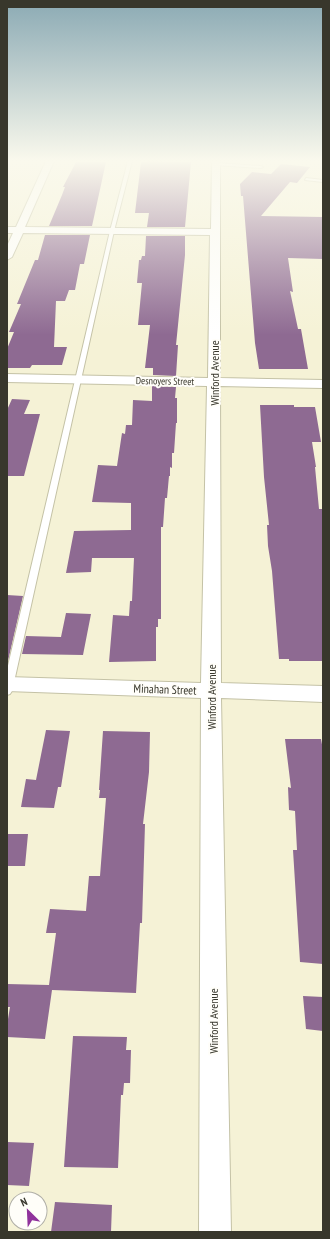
<svg xmlns="http://www.w3.org/2000/svg" width="330" height="1239" font-family="'PT Sans Narrow',sans-serif">
<style>
.building{fill:#8e6a92}
.lines{fill:none;stroke-linecap:round;stroke-linejoin:round}
.service-casing{stroke:#c4c2a6;stroke-width:2}
.minor-casing{stroke:#c4c2a6;stroke-width:2}
.service{fill:#fff;fill-rule:evenodd}
.minor{fill:#fff;fill-rule:evenodd}
.labels{text-anchor:middle;dominant-baseline:central;stroke-width:4;stroke-linejoin:round;paint-order:stroke}
.far-street-label{font-size:10px;fill:#38372c;stroke:#fffef9}
.street-label{font-size:12px;fill:#38372c;stroke:#fffef9}
</style>
<rect width="100%" height="100%" fill="#f5f2d6"/>
<!-- building -->
<path class="building" d="M147,161L191,162L185,227H147L149,213H135L141,162H147Z
M76,162H106L92,226H49L62,195L65,187H63Z
M281,164L310,167L297,183L290,182L261,216L323,217V259L288,258L293,292L290,291L298,329H301L308,369H259L255,343L243,196H241L240,184L252,172L271,174Z
M45,235H90L84,264H80L75,290H69L65,301H56L54,347H67L62,365H32L30,368H7V349L14,332H9L21,304H17L35,260H38Z
M146,236H185V255L176,345H178L176,376L153,375V368H145L150,325H138L142,283H137L139,260H141L142,256H145Z
M152,386L176,387L175,398H177V423H176L174,453H172V468L170,467V476H169L167,498H165L163,527H161V619H158V627H156V661L109,662L113,615L129,616L130,601H132L134,558H92L91,572L66,573L74,531L131,530V503L92,502L98,465L117,466L122,433L125,434L126,425H132L133,400L152,401Z
M12,399L30,400L24,414H40L24,476H7V410Z
M260,405H294V407H315L321,442H312L316,467H315L319,509H323V661H289V659H279L272,571L268,546L267,525H269L264,477Z
M7,595L23,596L8,661L7,660Z
M66,613L91,614L83,655L22,654L26,636L61,637Z
M46,730L70,731L61,787H58L54,808L21,807L26,779L36,780Z
M103,731L150,732L149,772L143,824H145L142,923H140L136,993L52,990L45,1039L7,1037V1025L10,1007H7V984L49,985L56,933H46L50,909L86,911L89,876H100L106,798H99L100,790H99Z
M285,739H321L323,750V964L300,962L293,850H297L295,811L289,810L288,787L291,788Z
M7,834H28L25,866H7Z
M303,996L323,997V1031L306,1029Z
M73,1036L127,1037L126,1050H131L130,1083H124L123,1095H121L118,1168L64,1167Z
M7,1142L34,1143L29,1186L7,1185Z
M55,1202L112,1205L111,1232H51Z"/>
<g class="lines">
<defs>
<path id="service" d="M128,161H132L114,231L12,691L10,694L7,695V670L110,231Z
M216,163L261,166L263,167L261,168L215,165Z
M306,178L323,180V182L305,180Z"/>
<path id="minor" d="M46,161H54L25,227L211,229L212,161H220V378L323,380V388L220,386L221,683L323,686V702L221,698L231,1232H199L201,698L7,691V677L201,683L207,386L7,382V374L208,378L210,235L23,233L12,257L7,260V246L13,233H7V227H16Z"/>
</defs>
<!-- service casing -->
<use href="#service" class="service-casing"/>
<!-- minor casing -->
<use href="#minor" class="minor-casing"/>
<!-- service -->
<use href="#service" class="service"/>
<!-- minor -->
<use href="#minor" class="minor"/>
</g>
<!-- sky -->
<linearGradient id="sky" x2="0" y2="1"><stop stop-color="#8baab4"/><stop offset="0.48" stop-color="#faf9ed"/><stop offset="1" stop-color="#faf9ed" stop-opacity="0"/></linearGradient>
<rect width="330" height="335" fill="url(#sky)"/>
<g class="labels">
<!-- far-street labels -->
<g class="far-street-label">
<text transform="translate(165 381) rotate(1)">Desnoyers Street</text>
</g>
<!-- street labels -->
<g class="street-label">
<text transform="translate(214 373) rotate(-90)">Winford Avenue</text>
<text transform="translate(165 689) rotate(2)">Minahan Street</text>
<text transform="translate(211 697) rotate(-90)">Winford Avenue</text>
<text transform="translate(213 1021) rotate(-90)">Winford Avenue</text>
</g>
</g>
<!-- border -->
<rect width="330" height="1239" fill="none" stroke="#38372c" stroke-width="16"/>
<!-- north arrow -->
<g transform="translate(28 1211) rotate(336)"><circle r="19" fill="#fffef9" stroke="#afaea7"/>
<path d="M0-3L7 15L0 10L-7 15Z" fill="#90329c"/>
<text y="-6" font-size="11" font-weight="bold" text-anchor="middle" fill="#38372c">N</text>
</g>
</svg>
